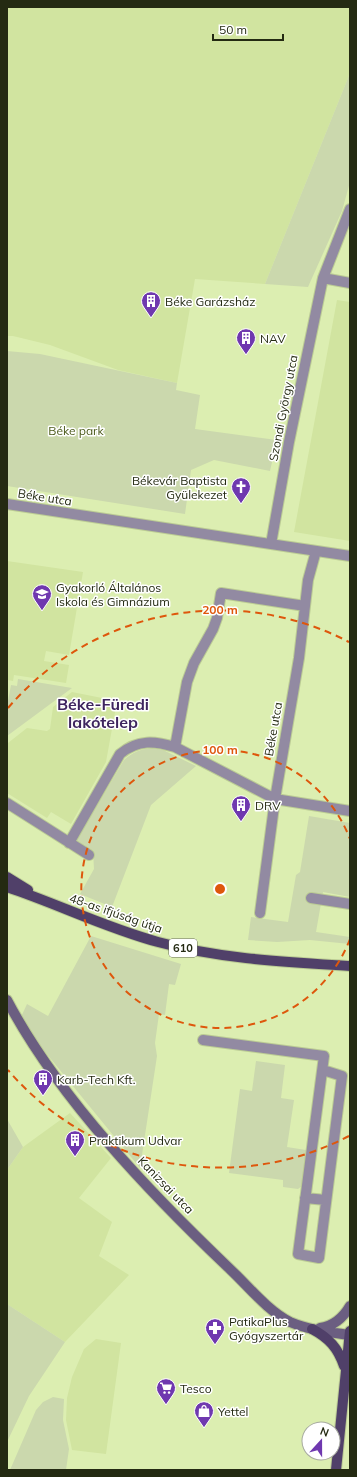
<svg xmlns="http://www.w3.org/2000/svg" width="357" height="1477" font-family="Mulish,sans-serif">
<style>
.built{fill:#d1e4a0}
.green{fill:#cbd8ad}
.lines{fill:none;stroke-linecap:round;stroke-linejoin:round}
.street-casing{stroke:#bbcb94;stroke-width:12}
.secondary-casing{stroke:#bbcb94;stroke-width:12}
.primary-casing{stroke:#bbcb94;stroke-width:12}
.street{stroke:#928aa2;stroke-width:10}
.secondary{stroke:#6b5e81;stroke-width:10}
.primary{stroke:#504069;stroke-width:10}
.ring{fill:none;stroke:#de570c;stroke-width:2;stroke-dasharray:7 5}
.labels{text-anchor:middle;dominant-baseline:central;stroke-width:3;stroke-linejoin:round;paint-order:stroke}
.shield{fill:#fff;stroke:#666a59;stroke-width:1}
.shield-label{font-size:11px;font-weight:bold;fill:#242a12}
.poi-label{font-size:12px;fill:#242a12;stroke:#fff;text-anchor:start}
.street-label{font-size:12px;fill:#242a12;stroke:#fff}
.park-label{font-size:12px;fill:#4b5a1a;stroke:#fff}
.district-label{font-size:16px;font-weight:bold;fill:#3e255e;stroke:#fff}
.centre{fill:#de570c;stroke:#fff;stroke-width:2}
.ring-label{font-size:12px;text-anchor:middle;font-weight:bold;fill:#de570c;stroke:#fff;stroke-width:3;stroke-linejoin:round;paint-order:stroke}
</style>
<rect width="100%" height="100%" fill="#dceeb1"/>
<!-- built -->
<path class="built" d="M7,7H350V73L265,284L195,279L177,383L118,370L50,345L13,336H7Z
M337,300L350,302V541L294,532Z
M7,561L83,572L69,655L46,651L44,661L69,665L66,683L14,675L13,681L8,680L7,683Z
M72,692L117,701L106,762L71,824L51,812L47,818L7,793V746L8,743L27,728L47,731L50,729L53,707Z
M70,1113L111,1158L79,1198L112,1222L99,1256L129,1275L65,1342L7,1304V1170L23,1147Z
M96,1339L121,1343L106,1454L72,1450L66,1420L67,1398L72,1377L84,1349Z"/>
<!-- green -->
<path class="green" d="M350,73V182L342,211L308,287L265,284Z
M7,351L40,354L177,383L176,390L200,395L195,429L277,440L270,471L214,460L191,470L185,514L7,486Z
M18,679L72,688L7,736V706L11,685L17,686Z
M152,748L163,750L196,766L151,805L112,907L80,894L94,869L93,851L76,841L124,760C133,752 140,749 152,748Z
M309,816L350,823V897L323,892L316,932L350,937V944L310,940L277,942L248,940L251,917L288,922L296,875L300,872Z
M91,936L181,964L175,985L169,984L165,1015L159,1014L155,1043L157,1056L140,1168L41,1047L21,1017L27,1004L48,1016Z
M256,1061L285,1065L281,1098L294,1100L287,1147L306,1150L302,1186L298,1189L283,1187V1180L229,1173L240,1089L252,1091Z
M7,1119L23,1147L7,1170Z
M7,1304L65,1342L29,1396L7,1442Z
M53,1397L64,1399L63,1420L69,1449L66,1470H10L36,1410L43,1402Z"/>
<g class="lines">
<defs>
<path id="street" d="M323,278L350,283
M7,504L350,556
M271,544L289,442L323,278L350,209
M175,747L187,682L194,663L213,629L217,618L221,593L305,606
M7,803L89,855
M69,843L120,754C138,739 155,741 175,747L275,799L350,811
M311,898L350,904
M260,913L275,799L299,658L308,580L316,551
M203,1040L324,1056L298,1254L319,1258L342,1076L323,1070
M305,1198L326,1200"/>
<path id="secondary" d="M7,1000C58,1097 151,1194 231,1270C249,1287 268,1311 290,1322C309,1330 329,1332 349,1335
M320,1328C334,1326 343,1318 350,1306"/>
<path id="primary" d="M7,877L28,890
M7,887C58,904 106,928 158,942C220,959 286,962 350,966
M312,1329C329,1338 338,1348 344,1366
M336,1470L350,1331"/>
</defs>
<!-- street casing -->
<use href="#street" class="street-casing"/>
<!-- secondary casing -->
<use href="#secondary" class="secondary-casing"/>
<!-- primary casing -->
<use href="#primary" class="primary-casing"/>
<!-- street -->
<use href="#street" class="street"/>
<!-- secondary -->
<use href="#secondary" class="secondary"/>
<!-- primary -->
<use href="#primary" class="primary"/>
</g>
<!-- distance rings -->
<g class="ring">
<path d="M350 939A139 139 0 1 1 350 839"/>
<path d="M349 1136A279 279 0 0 1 8 1070M8 708A279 279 0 0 1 349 642"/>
</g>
<!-- icons -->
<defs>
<symbol id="building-pin" viewBox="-11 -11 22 30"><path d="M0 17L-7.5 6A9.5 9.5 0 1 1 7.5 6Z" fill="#6f38af" stroke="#fff"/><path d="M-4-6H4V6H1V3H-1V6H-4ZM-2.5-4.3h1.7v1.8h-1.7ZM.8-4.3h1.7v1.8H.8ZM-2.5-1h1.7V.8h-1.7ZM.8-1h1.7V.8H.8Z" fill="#fff"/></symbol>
<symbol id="church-pin" viewBox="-11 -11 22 30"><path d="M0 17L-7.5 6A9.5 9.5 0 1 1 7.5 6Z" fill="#6f38af" stroke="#fff"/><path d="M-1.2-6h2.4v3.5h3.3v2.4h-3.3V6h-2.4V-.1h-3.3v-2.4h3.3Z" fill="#fff"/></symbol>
<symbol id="school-pin" viewBox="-11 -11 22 30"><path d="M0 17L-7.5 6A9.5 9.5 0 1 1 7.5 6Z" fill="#6f38af" stroke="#fff"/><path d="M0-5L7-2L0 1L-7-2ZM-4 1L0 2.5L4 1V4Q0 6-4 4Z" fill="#fff"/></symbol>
<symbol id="pharmacy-pin" viewBox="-11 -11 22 30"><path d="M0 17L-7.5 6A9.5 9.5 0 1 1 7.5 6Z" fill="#6f38af" stroke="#fff"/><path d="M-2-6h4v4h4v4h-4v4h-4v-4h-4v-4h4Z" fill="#fff"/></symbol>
<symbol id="supermarket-pin" viewBox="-11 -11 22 30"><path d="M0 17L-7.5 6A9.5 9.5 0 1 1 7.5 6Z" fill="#6f38af" stroke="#fff"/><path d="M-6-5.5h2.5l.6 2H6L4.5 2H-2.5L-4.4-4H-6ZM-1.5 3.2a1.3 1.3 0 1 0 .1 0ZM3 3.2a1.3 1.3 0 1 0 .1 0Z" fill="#fff"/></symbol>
<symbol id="shop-pin" viewBox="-11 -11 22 30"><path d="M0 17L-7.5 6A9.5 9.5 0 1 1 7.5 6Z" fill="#6f38af" stroke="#fff"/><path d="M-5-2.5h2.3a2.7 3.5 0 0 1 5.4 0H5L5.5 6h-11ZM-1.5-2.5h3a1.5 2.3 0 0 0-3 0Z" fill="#fff"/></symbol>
</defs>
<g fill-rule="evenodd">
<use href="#building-pin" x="140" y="290" width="22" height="30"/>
<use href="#building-pin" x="235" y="327" width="22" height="30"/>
<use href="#church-pin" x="230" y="476" width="22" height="30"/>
<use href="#school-pin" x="31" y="583" width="22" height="30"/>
<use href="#building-pin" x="230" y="794" width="22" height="30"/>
<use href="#building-pin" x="32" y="1068" width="22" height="30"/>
<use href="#building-pin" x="64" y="1129" width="22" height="30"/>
<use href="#pharmacy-pin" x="204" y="1317" width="22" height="30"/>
<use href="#supermarket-pin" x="155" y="1377" width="22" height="30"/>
<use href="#shop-pin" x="193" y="1400" width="22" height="30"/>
</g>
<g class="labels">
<!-- shield labels -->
<rect class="shield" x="169" y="939" width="28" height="18" rx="3"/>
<g class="shield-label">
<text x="183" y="948">610</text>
</g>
<!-- poi labels -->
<g class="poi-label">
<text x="165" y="301">Béke Garázsház</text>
<text x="260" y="338">NAV</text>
<text x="227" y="480" text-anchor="end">Békevár Baptista<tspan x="227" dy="14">Gyülekezet</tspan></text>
<text x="56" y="587">Gyakorló Általános<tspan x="56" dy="14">Iskola és Gimnázium</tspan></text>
<text x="255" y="805">DRV</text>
<text x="57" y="1079">Karb-Tech Kft.</text>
<text x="89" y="1140">Praktikum Udvar</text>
<text x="229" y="1321">PatikaPlus<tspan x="229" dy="14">Gyógyszertár</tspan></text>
<text x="180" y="1388">Tesco</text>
<text x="218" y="1411">Yettel</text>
</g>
<!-- street labels -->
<g class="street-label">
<text transform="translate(283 408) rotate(-79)">Szondi György utca</text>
<text transform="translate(45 497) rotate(9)">Béke utca</text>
<text transform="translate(273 729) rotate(-80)">Béke utca</text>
<text transform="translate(116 913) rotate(19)">48-as ifjúság útja</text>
<text transform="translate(166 1185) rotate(46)">Kanizsai utca</text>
</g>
<!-- park labels -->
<g class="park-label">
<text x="76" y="430">Béke park</text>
</g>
<!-- district labels -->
<g class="district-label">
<text x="103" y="704">Béke-Füredi<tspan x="103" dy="18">lakótelep</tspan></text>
</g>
</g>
<circle cx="220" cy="889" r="6" class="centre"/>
<g class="ring-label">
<text x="220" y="614">200 m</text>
<text x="220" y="754">100 m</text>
</g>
<!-- border -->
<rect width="357" height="1477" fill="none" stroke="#242a12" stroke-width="16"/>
<!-- north arrow -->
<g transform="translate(321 1441) rotate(21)"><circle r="19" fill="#ffffff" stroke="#a7aaa0"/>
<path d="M0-3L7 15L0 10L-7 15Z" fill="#6f38af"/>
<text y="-6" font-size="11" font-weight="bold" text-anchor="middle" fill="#242a12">N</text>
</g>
<!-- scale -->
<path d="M213 34v6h70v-6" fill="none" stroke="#242a12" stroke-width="2"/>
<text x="219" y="34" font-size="12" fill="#242a12" stroke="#ffffff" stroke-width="3" paint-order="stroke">50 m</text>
</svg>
